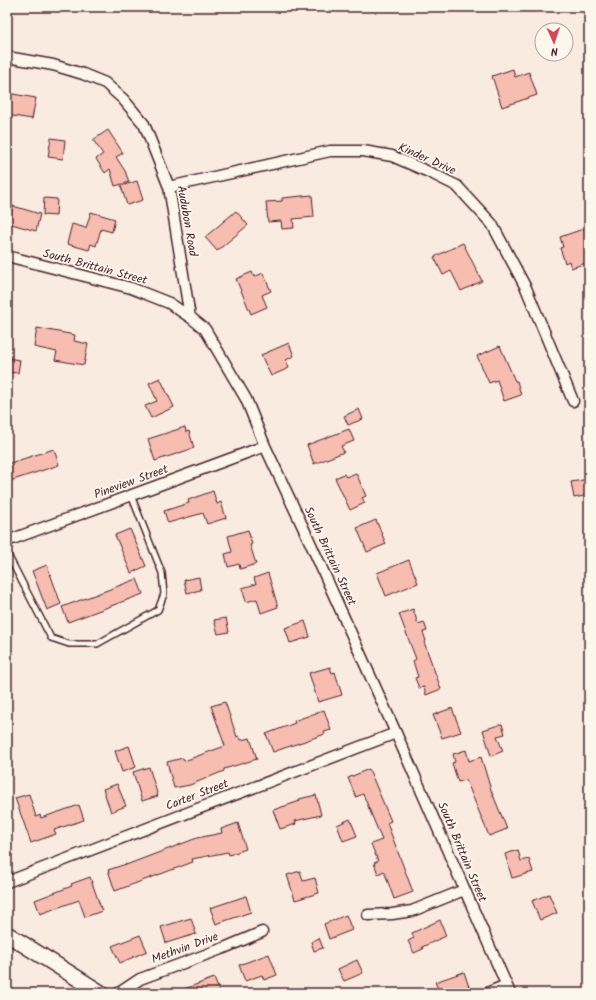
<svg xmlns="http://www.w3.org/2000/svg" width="596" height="1000" font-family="Kalam,sans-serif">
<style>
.building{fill:#f7bdb0;stroke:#4a1f2b}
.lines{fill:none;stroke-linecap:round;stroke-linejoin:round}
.lane-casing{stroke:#4a1f2b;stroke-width:8}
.street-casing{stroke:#4a1f2b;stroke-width:13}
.primary-casing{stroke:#4a1f2b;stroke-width:18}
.lane{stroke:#fbf7ec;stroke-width:5}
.street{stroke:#fbf7ec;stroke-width:10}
.primary{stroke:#fbf7ec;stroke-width:15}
.labels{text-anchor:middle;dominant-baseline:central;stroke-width:3.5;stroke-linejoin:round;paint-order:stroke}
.street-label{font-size:12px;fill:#4a1f2b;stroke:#fbf7ec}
</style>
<rect width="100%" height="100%" fill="#faebe0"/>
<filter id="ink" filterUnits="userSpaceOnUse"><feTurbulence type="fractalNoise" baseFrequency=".025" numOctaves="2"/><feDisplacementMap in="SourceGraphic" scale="8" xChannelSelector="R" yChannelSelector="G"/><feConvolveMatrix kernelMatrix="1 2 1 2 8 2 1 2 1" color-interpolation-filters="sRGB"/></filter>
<g filter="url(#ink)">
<!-- building -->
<path class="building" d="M513,69L515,77L529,72L537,95L502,107L492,76Z
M7,93L36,98L32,119L7,115Z
M108,130L123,153L116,157L125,171L129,182L115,186L110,169L105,173L96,159L103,154L93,140Z
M51,138L65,140L63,159L48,157Z
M137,181L143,200L127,205L121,186Z
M312,195L314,217L293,219L294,228L282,229L281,221L268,222L266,202L282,201V198Z
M44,198L57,199L56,216L43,215Z
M13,206L40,214L36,231L8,223Z
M236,211L248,225L217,251L205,237Z
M91,212L115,219L112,232L101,229L96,246L91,244L89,250L67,244L72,224L86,228Z
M586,228L589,237V262L571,268L569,261L565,263L560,248L563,247L560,237Z
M463,243L482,281L461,291L451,271L443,275L434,257Z
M252,272L254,277L263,273L271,291L262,295L267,307L251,314L236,279Z
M37,328L75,335L74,341L88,344L84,365L55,360L57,352L34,347Z
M289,343L294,356L286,360L289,368L271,376L261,355Z
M500,346L515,381H517L521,395L504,401L497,380L489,383L477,356Z
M7,358L20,360L18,373L7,372Z
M160,378L174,407L151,418L145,406L157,401L149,383Z
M359,409L363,419L348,425L344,416Z
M185,427L186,432L189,431L194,448L155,461L148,439Z
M349,429L354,441L341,446L344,452L314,464L307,445Z
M54,449L59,465L7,482V464Z
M356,473L366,496L362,498L365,503L350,510L335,478L344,474L346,477Z
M589,479V495L574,498L571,482Z
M213,491L217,504L221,502L226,518L207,524L203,513L168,523L164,511L189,503L188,500Z
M376,520L386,544L367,552L357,528Z
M130,529L146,566L131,573L115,535Z
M248,530L252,544L250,545L256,564L240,569L239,564L228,567L225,554L232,552L228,536Z
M409,560L418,583L386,596L377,573Z
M47,565L61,604L47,610L32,571Z
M268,573L278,607L261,613L257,599L246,602L242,588L256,584L254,578Z
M199,577L201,590L187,593L184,580Z
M137,579L143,594L68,622L62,607Z
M413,609L418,624L424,622L427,631L423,632L426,641L424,642L441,689L426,695L424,687L419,688L415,678L418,677L413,661L416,659L399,614Z
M226,618L229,632L218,634L214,620Z
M305,621L310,637L290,643L285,628Z
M330,667L332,673L335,672L342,695L318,702L309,673Z
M225,702L237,737L239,736L241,740L250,738L257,759L224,769V771L190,785L174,788L167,762L183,758L184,761L225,746L211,706Z
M452,708L461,732L442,738L433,715Z
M324,710L331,730L324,732L325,734L273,752L266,734L295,723L294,721Z
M502,724L505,734L497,736L503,751L491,756L483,730Z
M129,746L136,767L122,772L115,751Z
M466,750L469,761L481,757L491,790L507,829L489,836L466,780L458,782L452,763L455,762L453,754Z
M149,767L158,796L142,801L133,772Z
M369,769L391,821L387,823L413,892L394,899L384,871L378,874L374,863L378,861L371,844L382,840L363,794L356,797L348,778Z
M117,784L126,806L111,812L103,789Z
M29,794L36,817L40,815L41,818L79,805L84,820L54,830L56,834L31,843L15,798Z
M316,795L321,815L295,821L296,824L280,829L273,810L300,801L299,799Z
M350,819L357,836L343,841L337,825Z
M238,823L246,849L229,855L228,852L192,859L193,862L115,891L108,870L126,864V865L197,838L222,833L221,829Z
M518,850L521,861L529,859L533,872L512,878L505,854Z
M300,871L303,881L315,878L319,893L295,900L287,875Z
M90,877L102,911L85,917L79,900L40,914L35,900L72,886L71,884Z
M549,894L557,913L540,920L532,901Z
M246,896L251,912L216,924L210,908Z
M346,915L352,930L329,939L324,924Z
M191,918L196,934L166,943L161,927Z
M440,920L446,936L422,947L423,949L414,953L408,941L414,938L412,933Z
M140,935L147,951L120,963L112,946Z
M319,938L323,948L314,951L311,942Z
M269,954L277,975L264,980L262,975L245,981L239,965Z
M357,960L363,973L344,981L338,969Z
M464,972L470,990L462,993H440L435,982Z
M214,978L220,993H176V992Z"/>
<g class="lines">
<defs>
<path id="lane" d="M7,553L51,638L69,644H97L158,610L164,594L162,573L131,495"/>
<path id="street" d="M7,57L53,65L83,74L105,83L123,99L144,124L169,187L190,317
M169,187L330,151H363L392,156L431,173L457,186L492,224L526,288L573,401
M7,256L131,288L169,303L190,317L205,329L246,399L265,446L309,540L396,733L510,993
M7,541L265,446
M7,882L396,733
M368,915L392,914L412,911L464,890
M119,993L140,979L224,948L262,932
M487,993L506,985"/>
<path id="primary" d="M7,934L101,993"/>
</defs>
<!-- lane casing -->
<use href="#lane" class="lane-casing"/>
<!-- street casing -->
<use href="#street" class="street-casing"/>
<!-- primary casing -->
<use href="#primary" class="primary-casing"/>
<!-- lane -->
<use href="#lane" class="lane"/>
<!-- street -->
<use href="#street" class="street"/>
<!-- primary -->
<use href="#primary" class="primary"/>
</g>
</g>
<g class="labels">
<!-- street labels -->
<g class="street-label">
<text transform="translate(427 159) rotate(24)">Kinder Drive</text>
<text transform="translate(187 221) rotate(80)">Audubon Road</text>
<text transform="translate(95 267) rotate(15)">South Brittain Street</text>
<text transform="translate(131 482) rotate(-20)">Pineview Street</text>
<text transform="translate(330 556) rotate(65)">South Brittain Street</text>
<text transform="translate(197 795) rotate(-21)">Carter Street</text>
<text transform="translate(462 852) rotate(67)">South Brittain Street</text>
<text transform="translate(185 948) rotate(-20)">Methvin Drive</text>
</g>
</g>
<!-- margin -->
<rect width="596" height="1000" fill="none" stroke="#fbf7ec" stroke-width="24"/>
<rect x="12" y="12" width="572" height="976" fill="none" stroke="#4a1f2b" stroke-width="1.5" filter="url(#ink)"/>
<!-- north arrow -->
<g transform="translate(554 42) rotate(177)"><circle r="19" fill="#fbf7ec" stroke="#b4a19f"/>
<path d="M0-3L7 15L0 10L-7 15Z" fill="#d1495b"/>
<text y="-6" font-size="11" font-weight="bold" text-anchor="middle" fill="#4a1f2b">N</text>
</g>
</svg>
